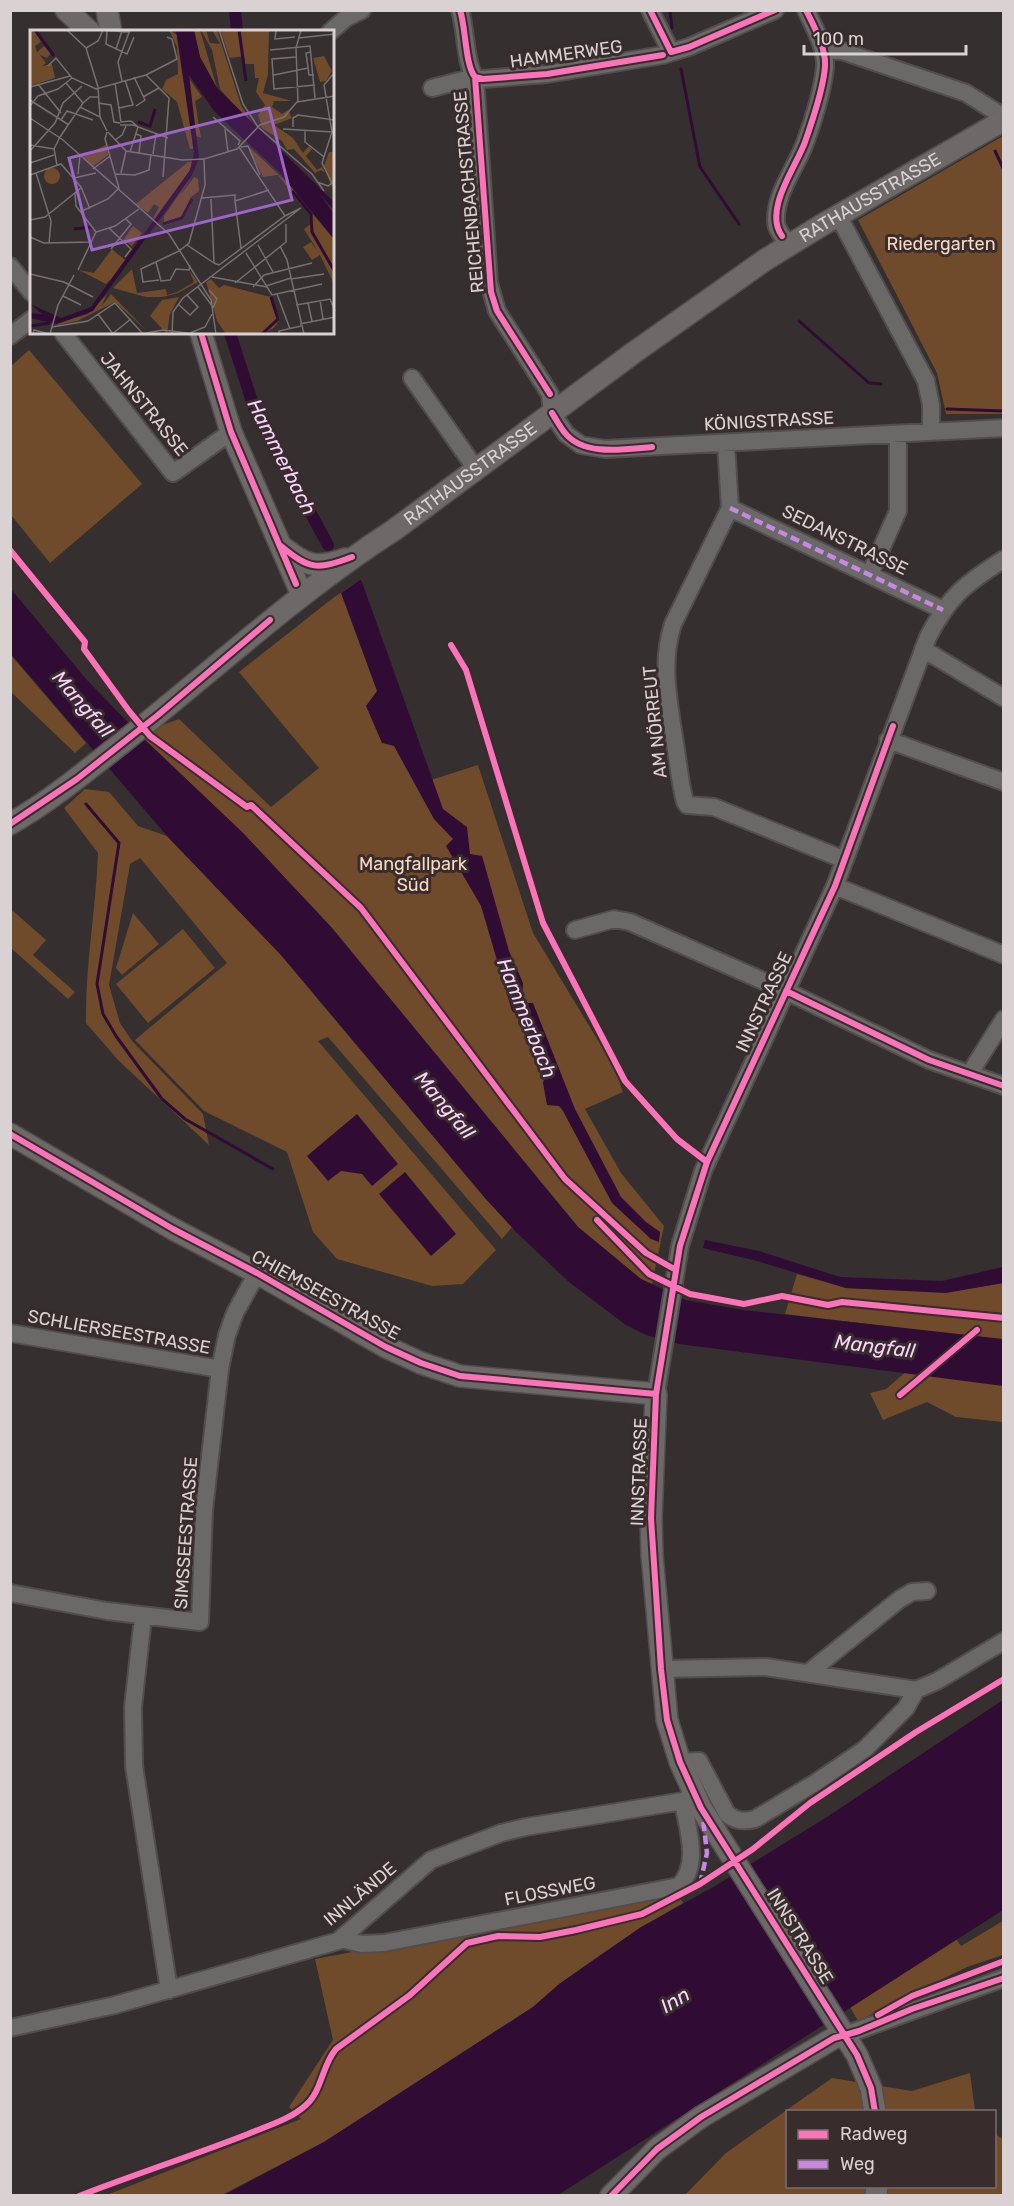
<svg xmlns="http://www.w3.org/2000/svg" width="1014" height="2206" font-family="Rubik,sans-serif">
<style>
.green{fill:#6f4b2c}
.water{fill:#300c34}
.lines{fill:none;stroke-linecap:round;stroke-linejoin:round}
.stream{stroke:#300c34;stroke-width:3}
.canal{stroke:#300c34;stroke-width:12}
.minor-casing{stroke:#524d4d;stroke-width:20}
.major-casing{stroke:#524d4d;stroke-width:24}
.minor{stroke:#6b6868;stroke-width:16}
.major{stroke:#6d6968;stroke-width:21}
.quiet{stroke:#c787e3;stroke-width:4.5;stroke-dasharray:9 4.5;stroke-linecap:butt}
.cycleway-casing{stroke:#382c2d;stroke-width:10}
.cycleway{stroke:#fb73b8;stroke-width:6}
.labels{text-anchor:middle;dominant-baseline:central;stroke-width:6;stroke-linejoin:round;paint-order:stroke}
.street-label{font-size:18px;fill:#dad2d2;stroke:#382c2d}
.park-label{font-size:18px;fill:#f7d8c0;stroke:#382c2d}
.water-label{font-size:20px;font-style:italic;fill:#fdd4ff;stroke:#382c2d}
.inset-river{fill:none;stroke:#300c34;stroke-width:3}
.inset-road{fill:none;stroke:#777070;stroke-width:1.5}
.view{fill:#9c66c6;fill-opacity:0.15;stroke:#9c66c6;stroke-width:3}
.inset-edge{fill:none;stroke:#dad2d2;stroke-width:3}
</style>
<rect width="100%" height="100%" fill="#352f2f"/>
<!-- green -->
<path class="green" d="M1003,136V414H946L937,373L858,220Z
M29,350L142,484L50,563L11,515V366Z
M361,579L431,780L478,765L533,933L614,1067L623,1092L585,1109L621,1173L664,1226L652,1284L641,1279L578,1227L332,928L243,833L143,738L160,726L179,719L271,807L319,768L239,672L333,598Z
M10,654L86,743L75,753L11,692Z
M85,789L109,792L138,826L167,836L281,955L485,1198L512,1227L502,1239L328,1037L318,1041L496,1250L463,1284L432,1286L337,1259L313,1232L287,1152L204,1111L135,1040L227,963L140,858L130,864L109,985L120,1023L132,1041L203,1114L209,1145L119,1061L86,1023C85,966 96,909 98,853L64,808Z
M13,911L46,940L33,955L75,992L68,999L11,948V914Z
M133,913L159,944L122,975L116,968Z
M183,929L215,968L148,1023L116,984Z
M797,1274L846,1288L946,1292L1003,1283V1422L956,1417L927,1402L883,1420L870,1393L886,1389L950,1334L785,1314Z
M676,1891L683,1903C630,1934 579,1967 533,2007L324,2142L222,2195L104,2196L301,2119L289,2107L333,2040L315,1959Z
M1003,1921V1955L967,1967L858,2021L850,2007L956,1939L961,1946Z
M970,2073L975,2111L788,2112V2186H994L995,2134L1003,2139V2195L684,2196L726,2153L832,2078L912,2091Z"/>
<!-- water -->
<path class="water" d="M361,579L443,809L467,827L470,854L482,856L509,951L523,983L522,1003H533L575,1109L621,1197L646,1222L660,1232L659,1242L651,1239L612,1203L563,1111L559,1106L547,1105L543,1083L545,1075L527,1023L512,1011L481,906L446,846L453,839L434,819L394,746L382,743L366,706L377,691L341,593Z
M10,588L87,680L143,738L243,833L332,928L578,1227L641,1279L686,1300L743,1310L1003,1339V1386L679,1344L646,1335L626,1325L569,1282L518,1234L485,1198L281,955L167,836L11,654Z
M357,1114L398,1164L372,1186L362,1174L341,1171L328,1181L307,1156Z
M405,1172L456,1234L431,1256L379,1194Z
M705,1240L759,1251L840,1277L942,1281L1003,1267V1283L946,1293L846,1288L757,1261L703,1248Z
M1003,1700V1910L558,2195L222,2196L324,2142L533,2007L559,1984L641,1927L715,1886L827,1817Z"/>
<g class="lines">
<!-- stream -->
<path class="stream" d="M670,10L672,28
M681,69L700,167L739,224
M995,151L1004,170
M799,321L869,383L881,384
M947,409L1004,411
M86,804L119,843L97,984L103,1014L116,1036L162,1099L185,1119L273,1169"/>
<!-- canal -->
<path class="canal" d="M235,10L237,32
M230,333L255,411L328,545"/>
<defs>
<path id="minor" d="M460,10C466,28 465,65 475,77L489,283L497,311L550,394L552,413L566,434L581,445L605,449L1004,428
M650,10L671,52
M330,32L346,18L362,10
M823,50L842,51L966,93L1004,117
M432,88L475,77L483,79L547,74L663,55L689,47L775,10
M839,217L926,381L931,405V432
M789,245C784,238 776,230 776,221C775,193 796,168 805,143C813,122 823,89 825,67C826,48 814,27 806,10
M10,266L32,293
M63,333L173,473L231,432
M10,336L32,319
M412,378L476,469
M726,443L730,508L673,624C660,663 669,703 675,743C678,763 680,783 685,802L687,805L714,807L845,860
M730,508L943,610
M870,574L898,511V434
M923,649L1004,698
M888,740L1004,782
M835,886L1004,955
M575,930L614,919L630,922L786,991L929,1060L1004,1086
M971,1075L975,1065L1004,1019
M10,1333L220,1369
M656,1394L680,1246L703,1171L835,886L928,637C949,596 965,584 1004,559
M10,1593L107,1611L200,1622L204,1510L220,1369L227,1335L235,1313L257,1273
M143,1617L133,1707L134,1766L169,1990
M661,1669L766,1667L916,1690
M808,1673L900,1599L912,1592L927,1591
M680,1762L699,1761L727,1814C736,1821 743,1822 755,1819L815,1783L865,1749L906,1708L916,1690L937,1681L1004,1641
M341,1939L362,1944L384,1943L679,1886C701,1864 687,1828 683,1801
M10,2028L115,2005L338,1941L431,1860L501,1833L526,1827L683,1801L694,1795
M845,2035L1004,1978"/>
<g id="major">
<path d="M66,10L90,32"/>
<path d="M107,10L111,32"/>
<path d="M201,333L231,432L302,595"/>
<path d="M281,546C305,565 315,570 345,559"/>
<path id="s1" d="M10,824C52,800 90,768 128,738C216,668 299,591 394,530L636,351L765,260L822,225L1004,120"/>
<path d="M10,1134L173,1229L257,1273L386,1347L421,1363L460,1376L656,1394L651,1518L652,1555L667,1720L680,1762L701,1808L857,2055L871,2088L875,2112"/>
<path d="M611,2196L657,2149L701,2117L834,2038L845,2035"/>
<path d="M876,2196L877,2186"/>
</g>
</defs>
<!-- minor casing -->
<use href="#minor" class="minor-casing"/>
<!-- major casing -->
<use href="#major" class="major-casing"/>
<!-- minor -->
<use href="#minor" class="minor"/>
<!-- major -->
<use href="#major" class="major"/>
<!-- quiet -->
<path class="quiet" d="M730,508L943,610
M700,1884L707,1853L703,1819"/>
<defs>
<path id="cycleway" d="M460,10C466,28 465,65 475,77L491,292L497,311L550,394
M650,10L671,52L689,47L775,10
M475,77L483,79L547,74L663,55
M782,236C763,210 796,167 805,142C812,122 824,87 825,66C826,47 814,27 806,10
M201,333L231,432L296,584
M552,413C556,419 560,427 565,433C584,457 626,449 652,447
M281,546C310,570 317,570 352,557
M10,550L85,642L84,649L129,711L150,736L247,807L251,805L361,908L565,1179L646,1253L676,1270
M451,645L466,670L543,923L625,1081L677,1139L707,1162
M10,824L77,779L158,715L270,620
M786,991L929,1060L1004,1086
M10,1134L173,1229L257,1273L386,1347L421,1363L460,1376L656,1394
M597,1220L649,1274L690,1294L744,1304L782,1296L828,1305L842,1302L1004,1318
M900,1395L977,1330
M878,2015L912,1996L1004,1961
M875,2112L871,2088L857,2055L701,1808L680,1762L667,1720L661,1669L651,1518L656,1394L680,1246L707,1162L835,886L893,726
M79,2196C135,2174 192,2156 248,2134C267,2126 291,2119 306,2105C322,2091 322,2065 336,2049L410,1995L467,1943L498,1936L540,1937L576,1930L642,1914L700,1884L753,1849L810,1803L916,1732L1004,1679
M611,2196L657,2149L701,2117L834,2038L859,2031L912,2009L1004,1978"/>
</defs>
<!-- cycleway casing -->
<use href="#cycleway" class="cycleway-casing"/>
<!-- cycleway -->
<use href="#cycleway" class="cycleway"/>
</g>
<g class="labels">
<!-- street labels -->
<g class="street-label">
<text transform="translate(566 54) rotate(-8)">HAMMERWEG</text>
<text transform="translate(469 192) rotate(-95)">REICHENBACHSTRASSE</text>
<text stroke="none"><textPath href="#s1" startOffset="1065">RATHAUSSTRASSE</textPath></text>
<text transform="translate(144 404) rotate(51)">JAHNSTRASSE</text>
<text transform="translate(769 421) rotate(-3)">KÖNIGSTRASSE</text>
<text stroke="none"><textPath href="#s1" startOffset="579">RATHAUSSTRASSE</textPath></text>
<text transform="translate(845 540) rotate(26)">SEDANSTRASSE</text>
<text transform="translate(655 722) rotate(-96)">AM NÖRREUT</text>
<text transform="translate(764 1002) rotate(-65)">INNSTRASSE</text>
<text transform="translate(326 1295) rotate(29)">CHIEMSEESTRASSE</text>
<text transform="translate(119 1332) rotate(10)">SCHLIERSEESTRASSE</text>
<text transform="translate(639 1472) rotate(-88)">INNSTRASSE</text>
<text transform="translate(186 1533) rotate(-86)">SIMSSEESTRASSE</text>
<text transform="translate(550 1891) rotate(-11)">FLOSSWEG</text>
<text transform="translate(360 1894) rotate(-40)">INNLÄNDE</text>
<text transform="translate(800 1936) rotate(58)">INNSTRASSE</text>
</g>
<!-- park labels -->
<g class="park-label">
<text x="941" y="244">Riedergarten</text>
<text x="413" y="864">Mangfallpark<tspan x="413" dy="21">Süd</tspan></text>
</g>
<!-- water labels -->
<g class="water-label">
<text transform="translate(282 457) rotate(63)">Hammerbach</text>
<text transform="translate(83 704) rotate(49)">Mangfall</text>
<text transform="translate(527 1018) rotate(68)">Hammerbach</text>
<text transform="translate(445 1105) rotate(50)">Mangfall</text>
<text transform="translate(875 1346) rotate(7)">Mangfall</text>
<text transform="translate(675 2000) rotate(-31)">Inn</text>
</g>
</g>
<!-- overview -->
<g transform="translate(30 30)">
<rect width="304" height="304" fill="#352f2f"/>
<path d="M0,0H5L11,12L5,16L7,22L14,16L21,23L17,28L10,25L16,33L12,36L22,34L25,48L0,56ZM139,0L147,5L153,40L172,67L165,71L171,108L162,104L163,119H160L147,72L132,59L136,50L148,44L147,17ZM164,0H170L187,58L170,27ZM171,0H176L180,13L190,14L182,0H187L211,75L225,98L190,59L182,20ZM190,0H239L238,44L233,63L262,71H244L242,77L252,84L258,80L262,88L244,95L263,108L273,123L279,116L282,119L276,126L287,140L292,137L295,143L291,140L285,143L264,119L257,120L252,111L232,98L228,85L235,75L226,62L229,48H225L224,34H215L214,26L200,28ZM294,26L302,41L296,51L290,52L283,28ZM76,115L78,125L62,137L52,126ZM218,116L265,160L272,176L248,145L233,147ZM299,122H304V155L294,160L301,156L294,136ZM158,132H164L160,140L126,191L123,188L129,177L124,174L118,183L106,174ZM14 146a8 8 0 1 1 16 0a8 8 0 1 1-16 0ZM162,146L149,167L164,147L168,149L169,161L160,168L161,175L153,189L134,196V186ZM276,176L304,209V254L290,225L282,230L273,217L281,212L288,221L274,199L282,193ZM103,196L112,203L102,216L93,210ZM82,219L95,230L105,219L79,254L80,250L76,254L49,240L64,243ZM102,239L107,263L136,259L137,265L147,262L164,252L159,240L168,252L148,263L133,267H116L83,258ZM181,249L189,258L194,255L241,267L250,289L244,298L232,304H196L187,291L176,252ZM77,264L71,277L81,264L116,300L85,272L47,291L29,295L25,294L58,284ZM149,267L140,284L137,304L120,286L132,270Z" fill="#6f4b2c"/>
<path d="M146,0H164L170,27L187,58L304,172V180L289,163L304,184V209L249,142L184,81L159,45L169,128L162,145L63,281L27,294L0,288V283L12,284L0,274L31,288L61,277L160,140L164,123Z" fill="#300c34"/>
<path class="inset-river" d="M5,0L24,26M209,0L216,51M108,92L120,96L125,79M262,161L281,184L282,202L305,242M133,194L152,188L162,169M44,199L63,197M0,296L20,293M232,304L248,289L241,267"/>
<path class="inset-road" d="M37,0L56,18L68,57L70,87M65,0L100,2M189,0L213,74L228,97M246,0L245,9L265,7M77,1L76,14L97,24L104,7M268,8L305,4M56,18L68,11L73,0M86,19L92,1M240,20L280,16L285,68M281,22L276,23L279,45H284M266,27L242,29L244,59L285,55M18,36L26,28L42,48L66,59L116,45M116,45L139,68L133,147M116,45L147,29L142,9L137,7M244,45L278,38M104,47L115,70L106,76M92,51L88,32L100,0M36,53L53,73M85,53L91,92L101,91L108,97L100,122M8,54L31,83M0,57L40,46M113,67L129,58M0,70L39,95M268,72L266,18L271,0M68,73L81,75L84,92L90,93M0,76L8,66L28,59L42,48M50,77L70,87L77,101M89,78L103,75L95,50M183,87L210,111L208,115M0,88L33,110L139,204L181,270L186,304M31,90L37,81L63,90M90,95H103L138,108M228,97L282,144L294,161M263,97V88L268,85L305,90M195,99L198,122M253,99L303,102M275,101V112L294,127M78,102L96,121L152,130L174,129M106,104L111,106L109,123M85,110L92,105L96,96M0,115L24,119M209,117L255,186M211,117L218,116L230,145M0,121L25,93L33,73L52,56M123,124L126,104M0,133L24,125M27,135L24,119L30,107L53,73L60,67H68M63,139L80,126M6,143L21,191L19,213M91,143L96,121M48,144L50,126M86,144L105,145L119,140L121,124M0,145L31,134L51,157L60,179M44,148L66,143M287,152L298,156L302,153L292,133L302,102L294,55L305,42M45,163L46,176L66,202M172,168L205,165V171M181,169L184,233M205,171L211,218M205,171L239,160M50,182L78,169L89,158L75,109L77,102M0,190L15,187L51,158M79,198L101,219L95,227M0,207L14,213L62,212M157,215L184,233M228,215L243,242M250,216L257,230L274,304M81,219L101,194L96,189M149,221L159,213L175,155L174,129L207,119L230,95L254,87L267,72L305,66M216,223L242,265L292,254M126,232L131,251L140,250L146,239L159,240L160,235M48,240L66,202L85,196L109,179M0,244L34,252L63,267M182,247L237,257M261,249L294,244M129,250L113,252L111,239L149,221M205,253L256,212V194M236,256L261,248M168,257L183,277M223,257L234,245L282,233M179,260L187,269L183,278M247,264L260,299M33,266L51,275M290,270L293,289M278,273L282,291M148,274L160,285L168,277L157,265M266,275L300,269L305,281M68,284L83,304M270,294L305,287M22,297L58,291L85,273L113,304M160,303L175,297L182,284M3,304L4,300L19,304M20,304L28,275L44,245M82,304L101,289M111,304L133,300L165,304M142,304L143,282L153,268L271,178L255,186L189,235L184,233M249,304V301L271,296"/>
<path class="view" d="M239,78L262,170L62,220L39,128Z"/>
<rect width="304" height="304" class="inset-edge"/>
</g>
<!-- border -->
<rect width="1014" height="2206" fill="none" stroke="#dad2d2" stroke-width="24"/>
<!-- legend -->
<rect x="786" y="2110" width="210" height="78" fill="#382c2d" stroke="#796e6f" stroke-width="1.5"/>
<rect x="798" y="2130" width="30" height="9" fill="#fb73b8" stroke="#796e6f" stroke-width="1.5"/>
<text x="840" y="2140" font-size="18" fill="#dad2d2">Radweg</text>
<rect x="798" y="2160" width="30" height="9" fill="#c787e3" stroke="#796e6f" stroke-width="1.5"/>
<text x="840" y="2170" font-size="18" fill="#dad2d2">Weg</text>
<!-- scale -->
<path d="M804 45v9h162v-9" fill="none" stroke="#dad2d2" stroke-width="3"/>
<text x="813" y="45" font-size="18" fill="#dad2d2" stroke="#382c2d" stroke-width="4.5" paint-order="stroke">100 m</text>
</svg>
